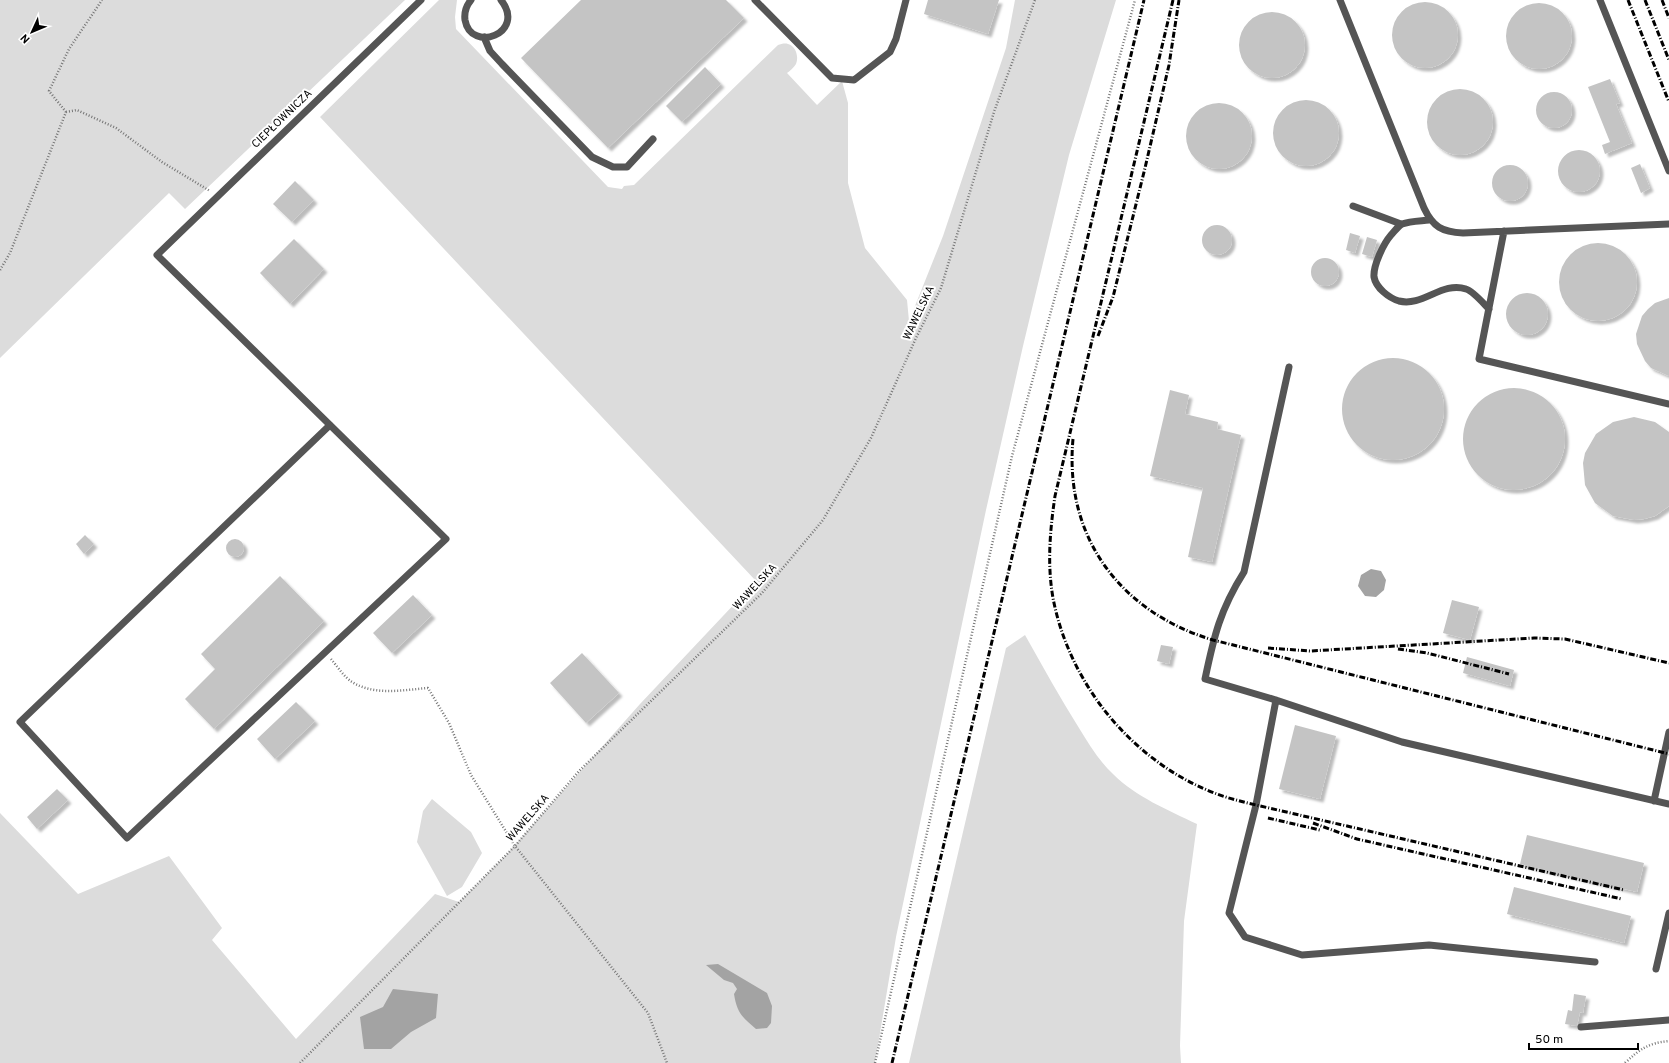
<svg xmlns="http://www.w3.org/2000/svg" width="1669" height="1063" font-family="Overpass,sans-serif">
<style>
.green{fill:#dcdcdc}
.water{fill:#a3a3a3}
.building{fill:#c4c4c4;filter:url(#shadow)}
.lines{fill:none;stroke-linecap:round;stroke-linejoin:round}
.path{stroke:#777;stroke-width:2.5;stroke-dasharray:1 2;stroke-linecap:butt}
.lane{stroke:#555;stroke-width:7}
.rail{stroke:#000;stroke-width:3;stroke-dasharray:6 2 1 2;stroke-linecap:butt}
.labels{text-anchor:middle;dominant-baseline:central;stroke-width:4;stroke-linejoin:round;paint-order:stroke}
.street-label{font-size:11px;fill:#000;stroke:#fff}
</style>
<defs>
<filter id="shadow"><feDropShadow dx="3.5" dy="3.5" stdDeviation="1" flood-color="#0004"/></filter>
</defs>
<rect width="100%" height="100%" fill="#fff"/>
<!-- green -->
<path class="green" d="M0,0H405L185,209L169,193L0,358Z
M439,0H457L455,17L456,29L608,187L622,189L624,186L634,185L778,45C781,44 785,43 788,44C796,46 799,57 796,64C794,67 790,71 787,73L817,105L842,81L848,103V183L865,248L907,300L909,321L943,236L1006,48L1015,0H1116L1069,155L1023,346L986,510L896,937L875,1063H0V813L78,894L169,856L222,928L212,940L296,1039L435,894L459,902L506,855L640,704L756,581L320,117Z
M1025,635C1043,667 1060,698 1079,728C1089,744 1099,761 1113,774C1136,797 1168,810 1197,824L1184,921L1180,1046L1181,1063H909L1006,648Z
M432,799L471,832L482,853L462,887L447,896L417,842L423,811Z"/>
<!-- water -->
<path class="water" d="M1371,569L1381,571L1386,580L1384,590L1376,597L1365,596L1358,586L1361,575Z
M718,964L767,993L772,1006L771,1023L767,1028L756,1029C742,1017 737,1013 734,994L737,989L733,983L724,980L706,965Z
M393,989L438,994L436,1018L411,1032L391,1049H364L360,1017L383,1007Z"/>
<!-- building -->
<path class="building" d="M581,0H726L744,18L608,148L521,58Z
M928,0H999L988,34L924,14Z
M1392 35a33 33 0 1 1 66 0a33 33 0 1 1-66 0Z
M1506 36a33 33 0 1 1 66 0a33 33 0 1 1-66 0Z
M1239 45a33 33 0 1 1 66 0a33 33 0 1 1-66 0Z
M705,67L721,84L682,122L666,106Z
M1610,79L1620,103L1616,104L1632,143L1605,154L1602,145L1610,142L1588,87Z
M1427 122a33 33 0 1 1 66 0a33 33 0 1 1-66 0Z
M1536 110a18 18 0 1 1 36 0a18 18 0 1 1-36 0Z
M1273 133a33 33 0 1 1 66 0a33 33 0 1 1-66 0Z
M1186 136a33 33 0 1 1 66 0a33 33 0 1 1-66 0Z
M1558 171a21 21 0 1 1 42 0a21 21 0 1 1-42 0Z
M1640,164L1650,188L1641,193L1631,168Z
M1492 183a18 18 0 1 1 36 0a18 18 0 1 1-36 0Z
M295,181L314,200L292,222L273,204Z
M1202 240a15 15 0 1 1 30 0a15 15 0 1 1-30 0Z
M1350,233L1360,236L1355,253L1346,250Z
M1367,237L1377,240L1372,257L1362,254Z
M294,239L324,269L290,304L260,273Z
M1559 282a39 39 0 1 1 78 0a39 39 0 1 1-78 0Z
M1311 272a14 14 0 1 1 28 0a14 14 0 1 1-28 0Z
M1506 314a21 21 0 1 1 42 0a21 21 0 1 1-42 0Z
M1669,298V376L1651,368L1645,361L1637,344L1636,334L1642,316L1648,309L1655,303Z
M1342 409a51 51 0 1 1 102 0a51 51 0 1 1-102 0Z
M1463 439a51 51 0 1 1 102 0a51 51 0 1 1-102 0Z
M1170,390L1189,395L1185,414L1218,422L1217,429L1241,435L1212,562L1188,557L1203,488L1150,476Z
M1634,417L1655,422L1669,432V506L1655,516L1644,519L1634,520L1613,516L1595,503L1585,485L1583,463L1585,453L1596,434L1613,422Z
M85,535L94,544L84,554L76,544Z
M226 548a9 9 0 1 1 18 0a9 9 0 1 1-18 0Z
M280,576L324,621L214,729L185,699L215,669L201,654Z
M413,595L432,615L392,653L373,633Z
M1452,600L1479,607L1470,640L1443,633Z
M1161,645L1173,647L1169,664L1157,661Z
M582,653L619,693L586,723L550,683Z
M1467,657L1514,670L1510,686L1463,673Z
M296,702L315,721L275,759L257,739Z
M1295,725L1336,736L1320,799L1279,789Z
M57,789L68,800L37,829L27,817Z
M1527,835L1644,863L1637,892L1520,864Z
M1514,887L1631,916L1624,943L1507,914Z
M1574,994L1586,996L1583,1013L1580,1012L1577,1026L1565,1024L1568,1010L1572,1011Z"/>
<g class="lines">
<!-- path -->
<path class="path" d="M66,112L77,110L116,128L162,162L210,191
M66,112L49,91L69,49L102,0
M0,270L10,253L66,112
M331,659C337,666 344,677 352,682C375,696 403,690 428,688L449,723L471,775L515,846L648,1013L667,1063
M300,1063L515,846L579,771L762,593L823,520L871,438L916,338L941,288L994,112L1035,0
M875,1063L1012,456L1135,0
M1625,1063C1640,1049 1648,1043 1669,1041"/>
<!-- lane -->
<path class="lane" d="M471,0C466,6 464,12 465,20C471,54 527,33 501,0
M755,0L832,78L854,80L890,52L896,39L906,0
M1340,0L1424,208C1433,227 1442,232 1463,233L1669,224
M1600,0L1669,171
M484,37L490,51L502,64L592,157L613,167H627L653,139
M1353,206L1401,224
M1429,220C1421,221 1410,221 1402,224C1398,226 1394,232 1391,235C1384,243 1373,265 1374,277C1376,288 1389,298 1399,301C1423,307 1442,281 1466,289C1473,291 1484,304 1489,309
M1504,231L1479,359L1669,404
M1289,367L1244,572C1220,610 1214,636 1205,679L1276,700L1402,742L1669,804
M330,425L20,722L127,838L446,539L157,255L421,0
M1276,700L1256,805L1229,913L1245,937L1302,955L1429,945L1595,962
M1654,801L1669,732
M1656,969L1669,913
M1581,1027L1669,1020"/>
<!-- rail -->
<path class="rail" d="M1173,0L1055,496C1050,530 1047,564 1053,598C1069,682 1129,757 1207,790C1223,797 1239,801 1256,805L1624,890
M1628,0L1669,102
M1645,0L1669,60
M1662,0L1669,18
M1098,336L1113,297L1145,168L1169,65L1179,0
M1073,439C1064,537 1120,612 1213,640L1669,754
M1268,648L1310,651L1534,638L1565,639L1669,663
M1398,649L1427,653L1509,674
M1268,818L1320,830
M1313,823L1357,839L1622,899
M892,1063L1144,0"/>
</g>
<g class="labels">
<!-- street labels -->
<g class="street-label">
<text transform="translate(282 119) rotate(-44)">CIEPŁOWNICZA</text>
<text transform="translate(919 313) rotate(-65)">WAWELSKA</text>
<text transform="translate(755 587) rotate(-47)">WAWELSKA</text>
<text transform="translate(528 818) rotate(-49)">WAWELSKA</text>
</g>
</g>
<!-- north arrow -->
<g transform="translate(32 32) rotate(226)" stroke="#ffffff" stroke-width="3" paint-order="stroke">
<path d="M0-3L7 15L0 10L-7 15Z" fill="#000000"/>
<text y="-6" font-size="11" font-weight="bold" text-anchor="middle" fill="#000000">N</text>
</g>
<!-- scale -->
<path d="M1529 1043v6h109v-6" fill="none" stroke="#000000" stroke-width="2"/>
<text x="1535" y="1043" font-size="12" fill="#000000" stroke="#ffffff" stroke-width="3" paint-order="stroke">50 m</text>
</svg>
